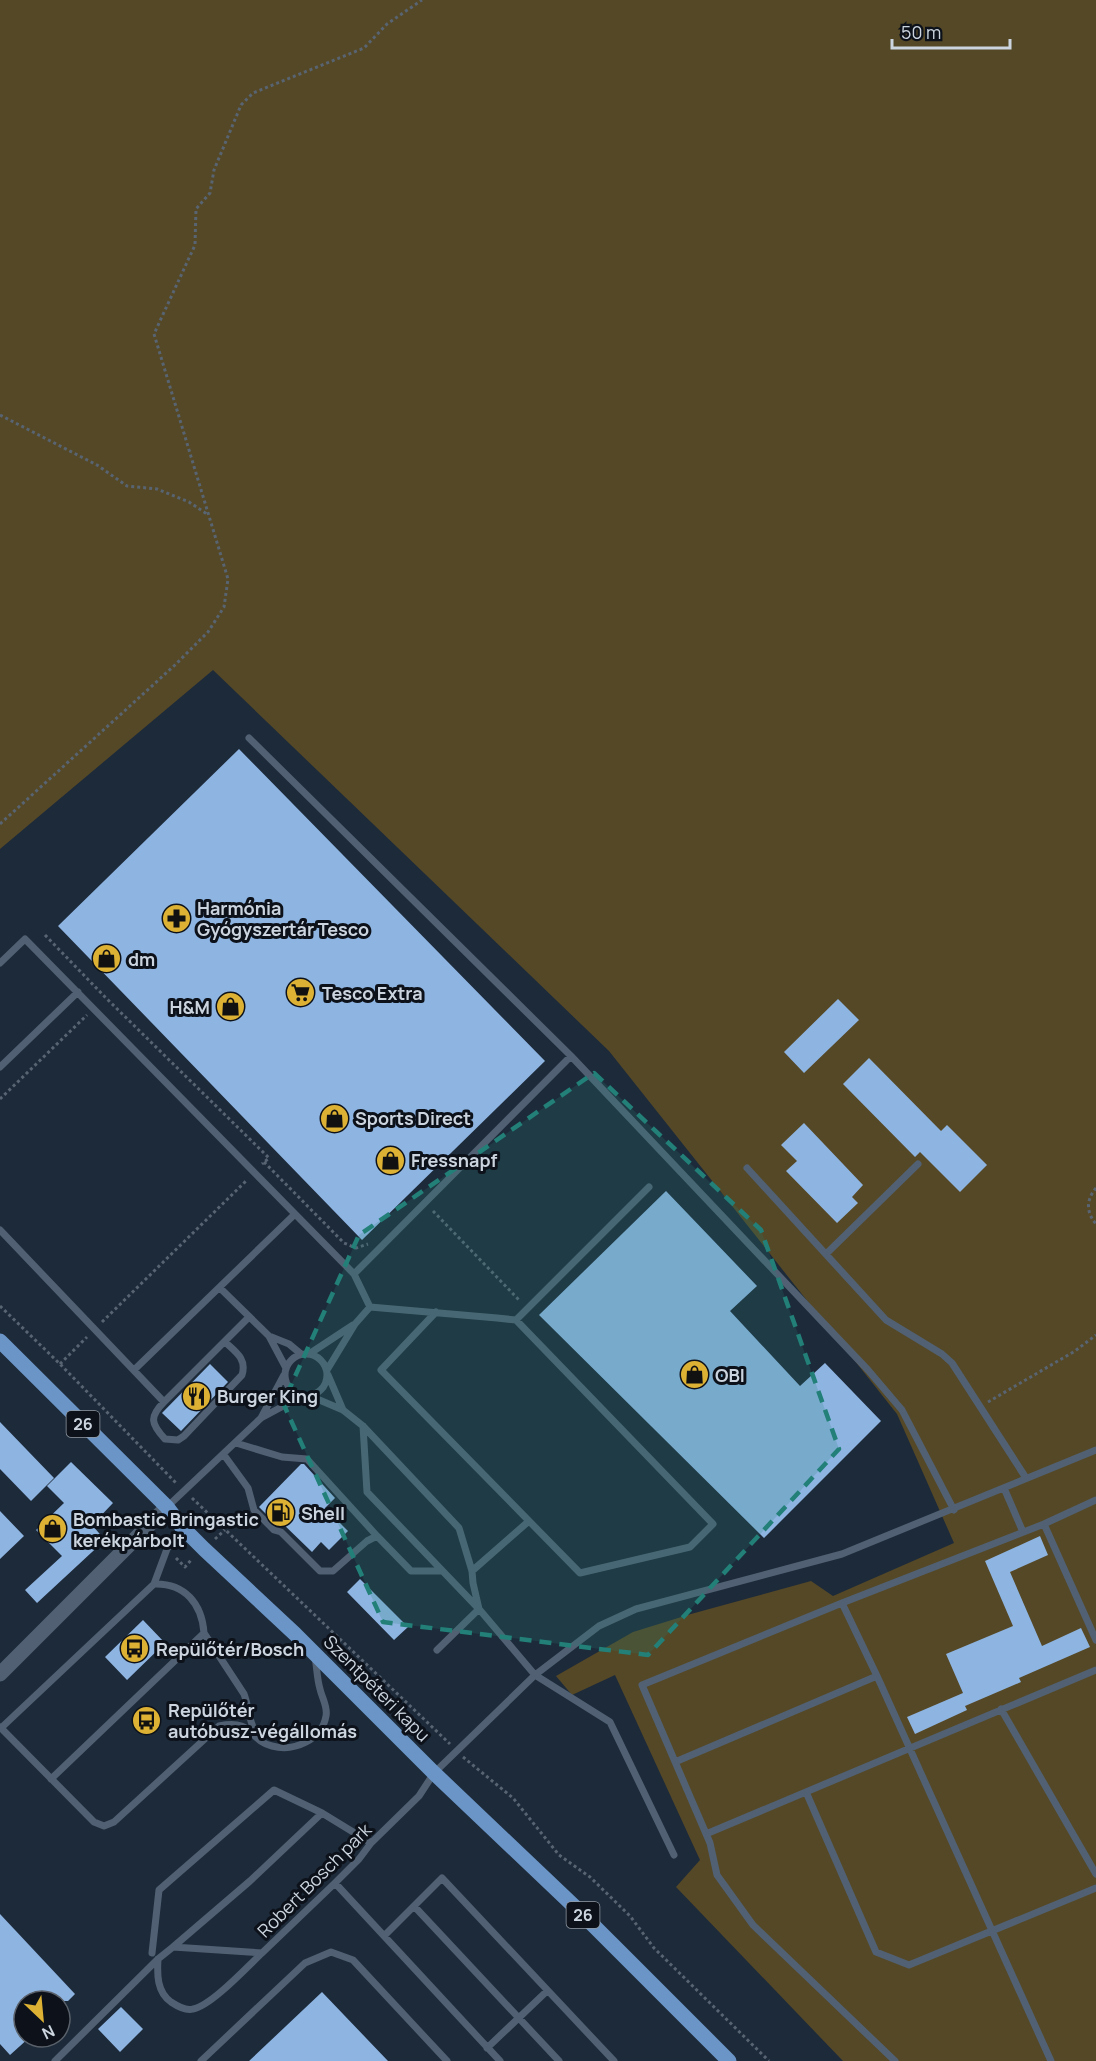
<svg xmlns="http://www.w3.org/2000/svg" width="1096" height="2061" font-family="Manrope,sans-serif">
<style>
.green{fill:#554826}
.building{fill:#8eb4e1}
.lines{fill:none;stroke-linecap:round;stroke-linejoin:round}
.path{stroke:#586472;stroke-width:3;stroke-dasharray:3 3;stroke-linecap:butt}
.service{stroke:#516173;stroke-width:7}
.tertiary{stroke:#516173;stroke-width:15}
.primary{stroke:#6a95c6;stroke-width:15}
.marked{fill:#228079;fill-opacity:0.2;stroke:#228079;stroke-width:4.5;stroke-dasharray:12 8;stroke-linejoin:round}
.labels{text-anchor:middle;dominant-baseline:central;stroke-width:6;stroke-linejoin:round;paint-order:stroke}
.shield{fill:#0d121a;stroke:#939aa4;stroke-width:1.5}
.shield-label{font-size:16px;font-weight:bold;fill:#ccd5df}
.poi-label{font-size:18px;font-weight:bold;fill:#ccd5df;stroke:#0d121a;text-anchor:start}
.street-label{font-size:18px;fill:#ccd5df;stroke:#0d121a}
</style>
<rect width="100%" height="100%" fill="#1d2a3a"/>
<!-- green -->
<path class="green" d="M0,0H1096V2061H843L676,1887L700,1860L615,1675L572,1695L556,1676L633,1632L691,1614L811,1581L833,1596L954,1543L897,1414L609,1051L213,670L0,849Z"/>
<!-- building -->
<path class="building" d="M239,749L545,1061L362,1240L58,926Z
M838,999L859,1020L804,1073L784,1052Z
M869,1058L941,1131L947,1125L987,1165L960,1192L920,1152L915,1157L843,1084Z
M804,1123L863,1185L852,1197L858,1203L837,1223L786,1171L797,1161L781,1145Z
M666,1191L757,1286L730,1311L800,1386L825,1363L881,1421L764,1538L539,1315Z
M210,1364L228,1382L181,1431L162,1413Z
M0,1422L54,1478L31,1501L0,1469Z
M71,1462L113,1503L92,1525L105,1540L37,1603L25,1590L62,1556L36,1530L64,1503L47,1486Z
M301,1464H304L335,1498L325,1508L348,1531L329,1550L321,1542L312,1552L279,1520L276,1524L259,1507Z
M0,1511L24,1536L0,1559Z
M1040,1536L1048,1555L1010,1572L1042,1646L1081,1628L1090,1647L1019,1678L1021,1682L965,1706L967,1710L915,1734L907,1717L963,1693L946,1654L1013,1626L985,1561Z
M360,1579L408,1627L394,1640L347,1592Z
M143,1620L165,1643L127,1680L105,1657Z
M0,1914L75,1994L68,2001H24V2037H30L10,2055L0,2044Z
M322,1992L388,2061H249Z
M121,2007L143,2029L120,2052L98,2029Z"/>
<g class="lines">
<!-- path -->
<path class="path" d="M0,415L97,465L127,486L157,489L189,502L207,514
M0,824L175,665L208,632L224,607L228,579L154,334L195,245L196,209L210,193L214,170L241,105L253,93L364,48L387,24L422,0
M45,935L105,997L269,1158L262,1164
M0,1099L87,1015
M264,1162L344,1243L356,1248L368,1244
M1096,1188C1086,1200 1086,1212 1096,1224
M433,1211L520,1301
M0,1306L60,1364L176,1483
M102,1322L247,1180
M60,1364L87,1337
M988,1402L1075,1351L1096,1335
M192,1498L450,1744
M215,1539L225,1530
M176,1558L185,1567L192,1559
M463,1757L513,1798L559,1855L590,1877L630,1916L654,1948L769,2061"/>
<!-- service -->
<path class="service" d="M249,738L571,1056L868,1370L902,1410L954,1510
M0,963L25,939L354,1274L370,1307L497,1318L516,1320L713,1524L690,1547L580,1573L381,1370L436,1312
M0,1067L78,992
M747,1168L886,1320L942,1354L952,1363L1026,1478
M0,1230L164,1402L249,1317
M826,1254L918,1164
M354,1274L571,1056
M220,1288L269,1336L286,1368
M516,1320L649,1187
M269,1336L289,1344L301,1354
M285 1375a21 21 0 1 1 42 0a21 21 0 1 1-42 0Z
M309,1354L353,1325
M134,1370L295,1214
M327,1370L355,1324L370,1307
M328,1375L343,1410
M164,1402C149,1417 151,1424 165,1439L178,1440L184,1436L242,1375C247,1359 236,1352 225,1342
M261,1418L284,1375
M363,1426L367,1492L479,1609L437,1650
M236,1443L282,1457L307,1459L377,1536
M224,1455L248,1488L254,1510L274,1530L281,1532L320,1571H333L367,1541L377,1536L411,1571H442
M1004,1488L1023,1532
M167,1507L261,1418L302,1396
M1044,1524L1096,1640
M472,1571L529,1521
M842,1603L877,1676L1051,2061
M204,1633L244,1694C249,1707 248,1719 255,1731
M1001,1709L1096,1874
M0,1727L94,1822L104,1826L114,1822L219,1726C254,1719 248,1740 272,1746C294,1752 322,1740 326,1716C328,1707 322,1698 320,1689C317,1679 317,1668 315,1657
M1,1728L154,1584L167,1549L182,1527
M675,1762L877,1676
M51,1779L204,1633C202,1604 185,1583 154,1584
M806,1792L876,1952L909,1965L1096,1888
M706,1834L1096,1670
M674,1855L610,1722L535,1675L599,1626L636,1609L842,1554L1096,1450
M335,1883L500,2061
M414,1906L559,2061
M384,1936L442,1878L614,2061
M173,1947L250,1881L322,1813L371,1843
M152,1953L159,1890L274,1790L322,1813
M158,1959C157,1975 157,1992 171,2002C177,2006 186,2011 193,2009C211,2006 247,1967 262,1953
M487,2048L547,1991
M55,2061L158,1959L173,1947L262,1953L335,1883L359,1859L371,1843L419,1796L434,1773L535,1675L479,1609L473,1583L472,1571L459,1528L363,1426L343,1410L310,1396
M201,2061L305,1963L331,1952L353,1960L447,2061
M895,2061L753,1925L717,1875L710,1843L642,1685L842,1603L1044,1524L1096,1500"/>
<!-- tertiary -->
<path class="tertiary" d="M0,1674L167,1507"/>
<!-- primary -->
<path class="primary" d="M0,1341L167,1507L182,1527L204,1549L295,1634L434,1773L577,1909L729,2061"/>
</g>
<!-- marked area -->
<path class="marked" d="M594,1073L761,1230L839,1449L648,1655L383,1622L283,1403L359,1235Z"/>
<!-- icons -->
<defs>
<symbol id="pharmacy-disc" viewBox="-11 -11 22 22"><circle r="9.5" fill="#ddb133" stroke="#0d121a"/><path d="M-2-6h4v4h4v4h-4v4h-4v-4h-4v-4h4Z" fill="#111"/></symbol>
<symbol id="shop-disc" viewBox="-11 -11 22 22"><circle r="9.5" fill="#ddb133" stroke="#0d121a"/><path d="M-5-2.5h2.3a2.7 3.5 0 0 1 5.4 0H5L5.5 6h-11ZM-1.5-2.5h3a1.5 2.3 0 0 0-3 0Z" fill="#111"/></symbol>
<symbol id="supermarket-disc" viewBox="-11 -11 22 22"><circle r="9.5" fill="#ddb133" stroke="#0d121a"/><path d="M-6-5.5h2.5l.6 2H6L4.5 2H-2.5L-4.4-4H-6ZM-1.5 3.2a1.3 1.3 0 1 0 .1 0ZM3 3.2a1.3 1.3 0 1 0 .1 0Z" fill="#111"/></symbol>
<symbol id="restaurant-disc" viewBox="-11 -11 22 22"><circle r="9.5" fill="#ddb133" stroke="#0d121a"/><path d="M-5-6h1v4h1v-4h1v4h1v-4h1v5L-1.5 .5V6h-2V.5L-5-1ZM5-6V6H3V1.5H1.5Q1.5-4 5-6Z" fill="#111"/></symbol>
<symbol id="fuel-disc" viewBox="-11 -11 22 22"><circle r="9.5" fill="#ddb133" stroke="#0d121a"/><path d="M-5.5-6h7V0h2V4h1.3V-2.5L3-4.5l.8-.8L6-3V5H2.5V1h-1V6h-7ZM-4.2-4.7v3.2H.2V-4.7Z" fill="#111"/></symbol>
<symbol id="bus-disc" viewBox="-11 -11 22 22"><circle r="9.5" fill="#ddb133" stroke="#0d121a"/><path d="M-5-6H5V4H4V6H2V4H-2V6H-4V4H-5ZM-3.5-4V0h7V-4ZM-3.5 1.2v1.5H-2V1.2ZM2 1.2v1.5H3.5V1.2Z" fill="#111"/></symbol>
</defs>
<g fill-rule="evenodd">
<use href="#pharmacy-disc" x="160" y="902" width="33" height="33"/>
<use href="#shop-disc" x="90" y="942" width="33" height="33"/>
<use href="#supermarket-disc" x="284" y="976" width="33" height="33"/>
<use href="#shop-disc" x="214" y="990" width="33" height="33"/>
<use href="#shop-disc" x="318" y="1102" width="33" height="33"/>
<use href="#shop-disc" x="374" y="1144" width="33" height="33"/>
<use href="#shop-disc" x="678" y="1358" width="33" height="33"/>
<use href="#restaurant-disc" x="180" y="1380" width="33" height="33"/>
<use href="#fuel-disc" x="264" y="1496" width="33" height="33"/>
<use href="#shop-disc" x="36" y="1512" width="33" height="33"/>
<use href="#bus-disc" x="118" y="1632" width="33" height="33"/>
<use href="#bus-disc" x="130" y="1704" width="33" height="33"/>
</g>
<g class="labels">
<!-- shield labels -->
<g class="shield">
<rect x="66.5" y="1411" width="33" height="26" rx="4.5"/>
<rect x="566.5" y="1902" width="33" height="26" rx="4.5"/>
</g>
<g class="shield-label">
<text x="83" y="1424">26</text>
<text x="583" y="1915">26</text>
</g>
<!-- poi labels -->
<g class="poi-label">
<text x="197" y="908">Harmónia<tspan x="197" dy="21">Gyógyszertár Tesco</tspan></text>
<text x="128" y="959">dm</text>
<text x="322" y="993">Tesco Extra</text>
<text x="210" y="1007" text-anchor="end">H&amp;M</text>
<text x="355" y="1118">Sports Direct</text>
<text x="411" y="1160">Fressnapf</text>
<text x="715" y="1375">OBI</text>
<text x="217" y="1396">Burger King</text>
<text x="301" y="1513">Shell</text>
<text x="73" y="1519">Bombastic Bringastic<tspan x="73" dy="21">kerékpárbolt</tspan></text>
<text x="156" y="1649">Repülőtér/Bosch</text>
<text x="168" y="1710">Repülőtér<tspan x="168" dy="21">autóbusz-végállomás</tspan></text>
</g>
<!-- street labels -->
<g class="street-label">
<text transform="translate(377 1688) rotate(45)">Szentpéteri kapu</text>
<text transform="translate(314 1880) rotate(-45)">Robert Bosch park</text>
</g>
</g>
<!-- north arrow -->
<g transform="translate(42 2019) rotate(154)"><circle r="28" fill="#0d121a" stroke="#596069" stroke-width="1.5"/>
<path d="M0-4.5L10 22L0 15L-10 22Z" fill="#ddb133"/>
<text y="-9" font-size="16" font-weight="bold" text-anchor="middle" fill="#ccd5df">N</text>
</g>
<!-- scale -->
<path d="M892 39v9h118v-9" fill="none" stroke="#ccd5df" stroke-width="3"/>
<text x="901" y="39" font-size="18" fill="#ccd5df" stroke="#0d121a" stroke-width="4.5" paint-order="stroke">50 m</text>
</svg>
